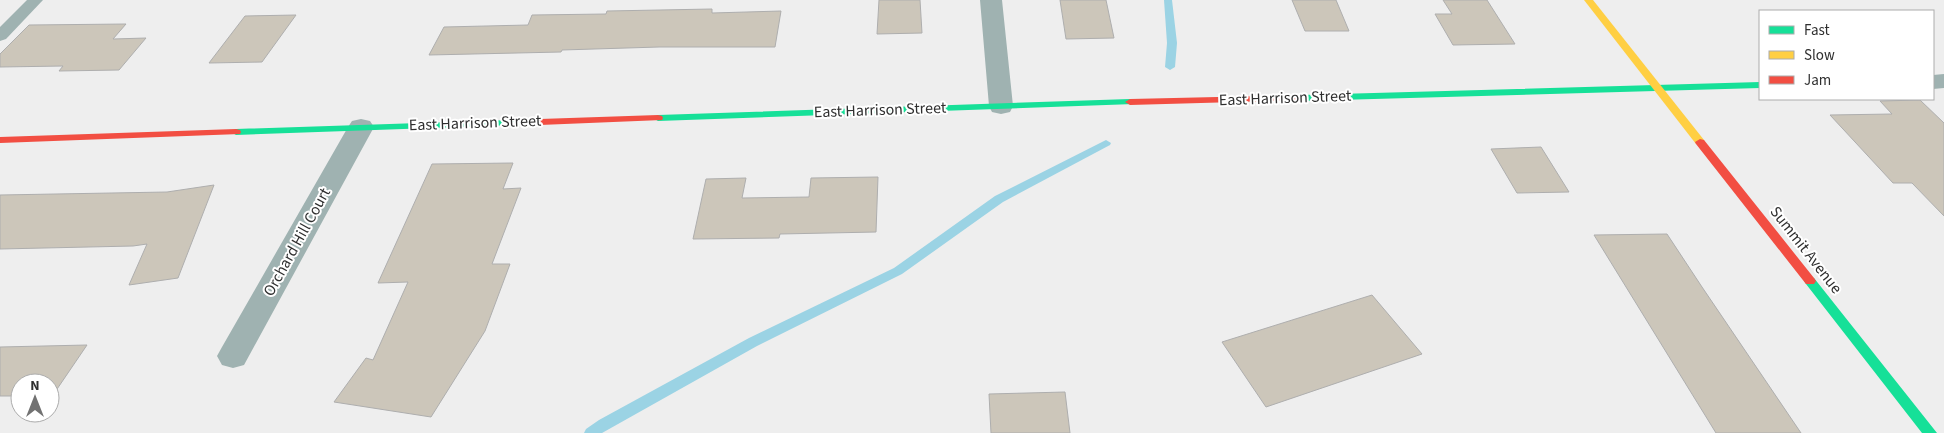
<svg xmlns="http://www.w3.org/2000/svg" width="1944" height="433" font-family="'Source Sans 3',sans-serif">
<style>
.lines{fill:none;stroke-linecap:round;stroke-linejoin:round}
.stream{fill:#9bd3e4;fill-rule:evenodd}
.building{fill:#ccc6ba;stroke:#aeaeae}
.lane{fill:#9fb2b1;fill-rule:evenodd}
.street{fill:#9fb2b1;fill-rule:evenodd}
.fast{fill:#16e098;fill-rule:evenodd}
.slow{fill:#ffcf43;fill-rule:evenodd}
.jam{fill:#f24e42;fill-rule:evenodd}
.labels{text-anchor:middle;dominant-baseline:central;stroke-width:4;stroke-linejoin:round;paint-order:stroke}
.street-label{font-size:16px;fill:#2f2f2f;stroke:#fff}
</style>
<rect width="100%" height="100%" fill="#eee"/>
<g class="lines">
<!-- stream -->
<path class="stream" d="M1164,0H1172L1177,43L1175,67L1170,70L1165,67L1167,43Z
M1106,140L1111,143L1110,145L1003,202L902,274L757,346L602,433H584L586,429L599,420L749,338L894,268L995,196Z"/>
</g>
<!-- building -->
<path class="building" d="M879,0H920L922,33L877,34Z
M1060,0H1106L1114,38L1066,39Z
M1292,0H1336L1349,31H1305Z
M1443,0H1487L1515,44L1453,45L1435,14H1452Z
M712,9V13L781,11L775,47H659L562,50L561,52L429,55L444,27L528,25L532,15L606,14L607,11Z
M296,15L262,62L209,63L245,16Z
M126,24L113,39L146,38L119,70L59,71L63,66L0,67V54L29,25Z
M1920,100L1944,123V216L1912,183H1893L1830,115L1892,114L1880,101Z
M1541,147L1569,192L1517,193L1491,149Z
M513,163L503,189L521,188L492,264H510L485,331L431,417L334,402L366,358L373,360L408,282L378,283L432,164Z
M878,177L876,232L780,234L779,238L693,239L706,179L746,178L742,198L809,197L811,178Z
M214,185L178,278L129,285L147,244L133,246L0,249V195L167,192Z
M1667,234L1702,287L1801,433H1716L1594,235Z
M1372,295L1422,354L1266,407L1222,342Z
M87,345L53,395H50V383H20V396H0V347Z
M1065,392L1070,433H991L989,394Z"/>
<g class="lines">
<!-- lane -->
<path class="lane" d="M27,0H43L6,39L0,41V27Z"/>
<!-- street -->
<path class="street" d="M980,0H1002L1013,106L1010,112L1001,114L992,112L989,106Z
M1944,74V88L1933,89V75Z
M361,119L370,121L374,127L244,365L233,368L222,365L217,356L222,347L348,127L352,121Z"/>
<!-- fast -->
<path class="fast" d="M1760,82V88L1302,101L1297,98L1302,95Z
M1130,99L1134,100L1135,102L1134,104L658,121L653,118L658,115Z
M540,119L545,122L544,124L236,135L231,132L236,129Z
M1810,277L1814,278L1937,433H1922L1806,284L1804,281L1806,278Z"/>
<!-- slow -->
<path class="slow" d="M1584,0H1593L1704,140L1705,142L1704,144H1696Z"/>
<!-- jam -->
<path class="jam" d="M1302,95L1306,96L1307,98L1306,100L1130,105L1125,102L1130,99Z
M658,115L662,116L663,118L662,120L540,125L535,122L540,119Z
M236,129L240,130L241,132L240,134L0,143V137Z
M1700,139L1704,140L1814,278L1816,281L1814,284H1806L1696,144L1695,142Z"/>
</g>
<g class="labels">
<!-- street labels -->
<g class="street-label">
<text transform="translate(1285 98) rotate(-2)">East Harrison Street</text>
<text transform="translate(880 110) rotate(-2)">East Harrison Street</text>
<text transform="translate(475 123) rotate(-2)">East Harrison Street</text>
<text transform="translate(297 242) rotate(-61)">Orchard Hill Court</text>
<text transform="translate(1806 250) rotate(52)">Summit Avenue</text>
</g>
</g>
<!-- legend -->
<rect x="1759" y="10" width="175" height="90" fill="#ffffff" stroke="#acacac"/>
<rect x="1769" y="26" width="25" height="8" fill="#16e098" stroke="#acacac"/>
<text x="1804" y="35" font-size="15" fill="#2f2f2f">Fast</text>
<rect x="1769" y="51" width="25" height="8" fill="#ffcf43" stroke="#acacac"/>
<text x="1804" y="60" font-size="15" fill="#2f2f2f">Slow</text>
<rect x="1769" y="76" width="25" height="8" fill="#f24e42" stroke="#acacac"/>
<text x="1804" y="85" font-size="15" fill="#2f2f2f">Jam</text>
<!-- north arrow -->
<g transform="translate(35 398)"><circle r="24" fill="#ffffff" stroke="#acacac"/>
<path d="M0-4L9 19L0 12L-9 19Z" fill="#727272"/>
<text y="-8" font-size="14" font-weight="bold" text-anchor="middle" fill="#2f2f2f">N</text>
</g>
</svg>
